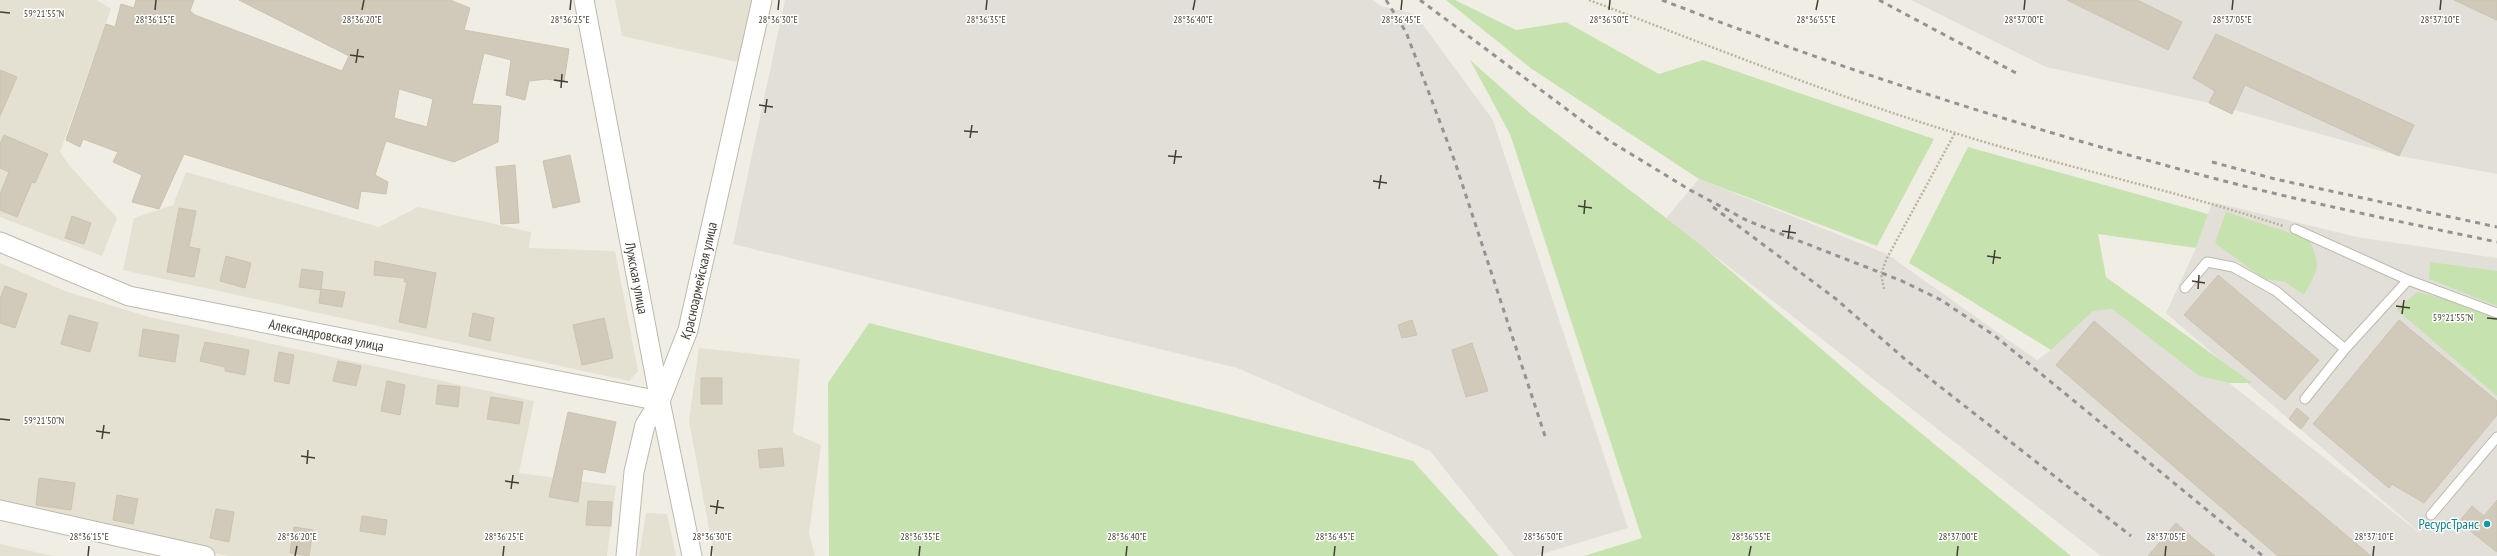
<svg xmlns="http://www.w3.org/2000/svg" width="2497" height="556" font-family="'PT Sans Narrow',sans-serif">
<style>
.residential{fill:#e4e0d2}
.industrial{fill:#e2dfd9}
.green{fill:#c6e2af}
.building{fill:#d1caba;stroke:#cbc3ae;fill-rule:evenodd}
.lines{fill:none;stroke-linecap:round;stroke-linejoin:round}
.lane-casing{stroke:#beb9aa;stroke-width:11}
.street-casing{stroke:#beb9aa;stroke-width:21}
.path{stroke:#bcb39a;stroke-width:2.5;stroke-dasharray:2 2;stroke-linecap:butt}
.lane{stroke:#fff;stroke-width:9}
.street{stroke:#fff;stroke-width:19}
.rail{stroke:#939393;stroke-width:3;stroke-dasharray:5 5;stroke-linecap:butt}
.ticks{fill:none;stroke:#423e34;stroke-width:1.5}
.culture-dot{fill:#0f9aa8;stroke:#fff;stroke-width:1.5}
.labels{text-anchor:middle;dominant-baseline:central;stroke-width:3;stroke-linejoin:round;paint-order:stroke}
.street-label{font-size:14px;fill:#423e34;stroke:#fff}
.culture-label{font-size:14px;fill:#0d838f;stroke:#fff;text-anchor:end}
.ticks-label{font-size:10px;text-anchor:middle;fill:#423e34;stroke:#fff;stroke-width:3;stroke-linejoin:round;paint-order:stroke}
</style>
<rect width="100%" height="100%" fill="#f0eee4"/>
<!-- residential -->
<path class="residential" d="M0,0H97L111,9L60,152L69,165L117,218L102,256L0,217Z
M615,0H755L742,63L622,36Z
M186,172L379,227L418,207L531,232L529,248L615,251L638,371L629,381L123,270L134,218L173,205Z
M0,263L65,291L149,317L534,401L519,473L616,486L607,556H228L0,509Z
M699,348L800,359L793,433L821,445L809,533L815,556H714L689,421Z
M646,513L667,514L676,556H639Z
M0,544L53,556H0Z"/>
<!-- industrial -->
<path class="industrial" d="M785,0H1373L1381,6L1415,14L1493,120L1628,528L1535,556H1514L1430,451L1237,368L733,244Z
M1911,0H2497V174L2399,156L2209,103L2046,67Z
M1699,179L1887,254L2037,360L2051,350L2093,310L2112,309L2199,376L2229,383L2425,537L2166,313L2196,248L2212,202L2357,237L2497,258V556H2101L1666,218Z"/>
<!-- green -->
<path class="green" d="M1446,0H1455L1516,30L1566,22L1659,74L1703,60L1934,139L1877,246L1699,179L1532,69Z
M1470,60L1530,113L1701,245L1877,397L2071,556H1584L1642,538L1510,134Z
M1968,147L2208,214L2196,248L2098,234L2106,277L2252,383H2229L2199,376L2112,309L2093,311L2051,350L1909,263Z
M2226,212L2309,239C2322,268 2318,268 2304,295L2285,282L2264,279L2215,243Z
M2430,262L2497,271V306L2429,279Z
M2418,292L2457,303L2497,319V396L2396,309Z
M869,323L1413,461L1499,556H829L828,383Z"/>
<!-- building -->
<path class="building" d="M136,0H194L190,11L195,15L342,71L349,56L239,0H450L470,8L464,30L569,49L564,82L547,79L529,81L525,100L506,95L511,60L484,53L472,104L501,106L498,142L454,162L386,141L375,175L388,182L386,194L361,191L358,209L184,154L159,209L132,202L142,175L113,162L118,152L83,139L80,147L66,140L106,24L115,27L121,4L134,8ZM399,89L433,99L427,127L394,118Z
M2067,0H2137L2182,22L2168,50Z
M2454,0H2497V20Z
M2216,34L2414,125L2399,156L2245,85L2232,114L2209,103L2215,91L2193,78Z
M0,70L17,77L0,116Z
M4,135L48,154L35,183L32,182L17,217L0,210V194L9,172L0,168V144Z
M570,155L580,202L553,208L543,161Z
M515,165L519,223L501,224L496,167Z
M179,208L196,211L189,247L200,249L194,277L167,272Z
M72,216L91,223L84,244L65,238Z
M226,256L251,263L245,288L220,281Z
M375,261L436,273L426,328L399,322L407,282H404L405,278L374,275Z
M302,269L323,272L321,290L299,287Z
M2218,275L2319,360L2285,400L2184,315Z
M5,286L27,294L15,328L0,323V299Z
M321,289L345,292L342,307L319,303Z
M473,313L494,318L490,341L469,336Z
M69,315L98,323L90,352L61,344Z
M604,318L613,358L582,365L573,325Z
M1412,320L1417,335L1402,338L1398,325Z
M2399,320L2497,401V415L2424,503L2392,484L2389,488L2313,424Z
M2094,321L2220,429L2371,556H2278L2056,365Z
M143,329L179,335L175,362L139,356Z
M205,342L249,350L245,375L225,371V367L200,361Z
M1472,343L1488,391L1466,397L1452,350Z
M279,352L294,355L289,384L274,381Z
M338,361L361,366L356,386L333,381Z
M701,378H722V404H701Z
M387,381L405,385L400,415L381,411Z
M438,385L460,387L458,407L436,404Z
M491,397L523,402L519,424L487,419Z
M2297,408L2309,418L2301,429L2289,419Z
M568,412L616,422L605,473L583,469L578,502L549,497Z
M782,448L784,466L760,468L758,450Z
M39,478L75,483L71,510L36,505Z
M117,495L138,499L133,524L113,520Z
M2497,500V552L2459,522L2472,506L2484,516Z
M588,501L612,502L611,526L586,525Z
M216,509L234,512L229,542L210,538Z
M362,516L387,520L385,535L360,531Z
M2176,523L2194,539L2215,556H2148Z
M294,527L313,530L309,556L290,553Z"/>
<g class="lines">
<defs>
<path id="lane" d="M2295,229L2408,280L2497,313
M2185,288L2207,262L2233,267L2276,291L2345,349
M2305,399L2345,349L2408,280
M2431,515L2497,437"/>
<g id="street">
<path id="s1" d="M584,0L660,401L692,556"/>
<path id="s2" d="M0,242L129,296L660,401"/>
<path d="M0,510L205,556"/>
<path id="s3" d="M626,556L634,472L645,425L660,401L688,330L762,0"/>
</g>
</defs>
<!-- lane casing -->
<use href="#lane" class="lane-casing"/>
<!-- street casing -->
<use href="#street" class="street-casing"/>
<!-- path -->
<path class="path" d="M1589,0C1710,46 1831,95 1955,133C2063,167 2174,190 2283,226
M1884,289L1881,274L1887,258L1955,133"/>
<!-- lane -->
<use href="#lane" class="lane"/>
<!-- street -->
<use href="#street" class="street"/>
<!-- rail -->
<path class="rail" d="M1386,0L1406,32L1455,162L1546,439
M1420,0L1608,140L1690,190L1748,221L1902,281L1941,300L1995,336L2263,556
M1662,0C1845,71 2034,131 2224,181C2314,204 2406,223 2497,242
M1879,0L2016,73
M2212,162L2275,179L2497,227
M1713,207L1836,299L1906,360L2131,536"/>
</g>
<!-- ticks -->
<path class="ticks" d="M155,10L156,0M362,10L364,0M570,10L571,0M778,10L779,0M986,10L987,0M1193,10L1195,0M1401,10L1402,0M1609,10L1610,0M1816,10L1818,0M2024,10L2025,0M2232,10L2233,0M2440,10L2441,0M0,12L10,13M350,55L364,57M356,63L358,49M554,80L568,82M561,88L562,74M759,105L773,107M765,113L767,99M964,131L978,132M970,138L972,125M1168,156L1182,157M1174,164L1176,150M1373,181L1387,183M1379,189L1381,175M1578,206L1592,208M1584,214L1585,200M1782,231L1796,233M1788,239L1790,225M1987,256L2001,258M1993,264L1995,250M2192,281L2205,283M2198,289L2199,275M2396,306L2410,308M2402,314L2404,300M2487,318L2497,319M0,419L10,420M96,431L110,433M102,439L104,425M301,456L315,458M307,464L308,450M505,481L519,483M511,489L513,475M710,506L724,508M716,514L718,500M88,556L89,546M295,556L297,546M503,556L504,546M711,556L712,546M919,556L920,546M1126,556L1127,546M1334,556L1335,546M1542,556L1543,546M1749,556L1751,546M1957,556L1958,546M2165,556L2166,546M2373,556L2374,546"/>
<!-- markers -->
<circle class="culture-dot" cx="2487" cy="524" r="4"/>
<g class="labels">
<!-- street labels -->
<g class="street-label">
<text stroke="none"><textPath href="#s1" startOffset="283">Лужская улица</textPath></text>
<text stroke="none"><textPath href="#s3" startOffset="288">Красноармейская улица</textPath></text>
<text stroke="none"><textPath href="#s2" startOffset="341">Александровская улица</textPath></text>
</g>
<!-- culture labels -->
<g class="culture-label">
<text x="2479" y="524">РесурсТранс</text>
</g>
</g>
<g class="ticks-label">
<text x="44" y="17">59°21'55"N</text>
<text x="362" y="23">28°36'20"E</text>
<text x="570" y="23">28°36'25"E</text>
<text x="1609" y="23">28°36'50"E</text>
<text x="2232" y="23">28°37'05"E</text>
<text x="2440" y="23">28°37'10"E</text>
<text x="155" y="23">28°36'15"E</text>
<text x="778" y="23">28°36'30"E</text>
<text x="986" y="23">28°36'35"E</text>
<text x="1193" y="23">28°36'40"E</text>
<text x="1401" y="23">28°36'45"E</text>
<text x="1816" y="23">28°36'55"E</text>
<text x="2024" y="23">28°37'00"E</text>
<text x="2453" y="321">59°21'55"N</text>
<text x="44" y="424">59°21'50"N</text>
<text x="89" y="540">28°36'15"E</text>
<text x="297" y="540">28°36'20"E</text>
<text x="504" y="540">28°36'25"E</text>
<text x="712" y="540">28°36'30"E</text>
<text x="920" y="540">28°36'35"E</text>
<text x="1127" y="540">28°36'40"E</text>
<text x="1335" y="540">28°36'45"E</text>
<text x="1543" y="540">28°36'50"E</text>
<text x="1751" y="540">28°36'55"E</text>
<text x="1958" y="540">28°37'00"E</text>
<text x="2166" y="540">28°37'05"E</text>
<text x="2374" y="540">28°37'10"E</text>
</g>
</svg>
